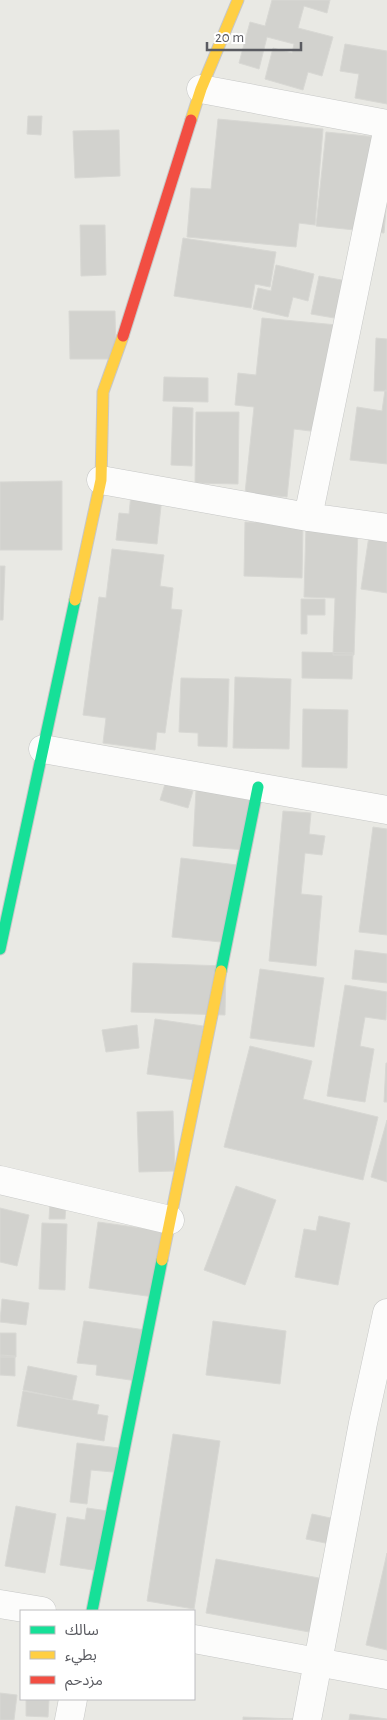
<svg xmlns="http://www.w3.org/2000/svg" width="387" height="1720" font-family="'Alegreya Sans','Noto Sans Arabic',sans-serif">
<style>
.building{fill:#d2d2ce;stroke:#d8d8d4}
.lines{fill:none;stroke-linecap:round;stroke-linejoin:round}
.street-casing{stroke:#c6c7c6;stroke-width:29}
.fast-casing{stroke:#c7c7c7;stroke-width:13}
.slow-casing{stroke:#c7c7c7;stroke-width:13}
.jam-casing{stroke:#c7c7c7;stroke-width:13}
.street{stroke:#fcfcfb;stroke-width:28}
.fast{stroke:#16e098;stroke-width:11}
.slow{stroke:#ffcf43;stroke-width:11}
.jam{stroke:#f24e42;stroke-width:11}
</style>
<rect width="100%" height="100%" fill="#e9e9e4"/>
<!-- building -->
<path class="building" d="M272,0H330L327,13L304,6L298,28L333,37L322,76L308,72L303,90L265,79L273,48L292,53L294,44L267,37L259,69L239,63L250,22L265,26Z
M345,44L387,51V104L355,98L359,74L340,71Z
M28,116H42L41,135L27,134Z
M218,119L323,129L315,225L299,223L296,247L187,237L191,188L211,189Z
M119,130L120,176L75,178L73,131Z
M326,132L387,138V197L384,233L316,226Z
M80,225H105L106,275L81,276Z
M183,238L276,252L270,287L255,284L251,308L174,296Z
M276,265L314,274L308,301L293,297L288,317L253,309L258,288L271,291Z
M319,276L353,282L346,320L311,314Z
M69,311H115L116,359H70Z
M262,318L348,326L327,433L294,429L287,497L245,493L254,407L235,405L238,373L256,375Z
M376,338L387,339V391H374Z
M164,377L208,378V402L163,401Z
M385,390L387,391V464L350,460L357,407L382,411Z
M173,407L193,408L192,466L171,465Z
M196,412H239L238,484L195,483Z
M62,481V550H0V482Z
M131,494L162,497L157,544L116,540L119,513L129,514Z
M245,522L303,523L302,578L244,576Z
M306,526L358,527L354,655H333L335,598L304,597Z
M369,536L387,539V593L361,589Z
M112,549L164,555L160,586L173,588L171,609L182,610L165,733L157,732L155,750L103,743L106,718L83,715L99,597L106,598Z
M0,566H5L3,620H0Z
M301,599H325V615H307V634H301Z
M302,652L353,653L352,679L302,678Z
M235,677L291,679L289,749L233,748Z
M181,678L229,679L227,747L198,746V733L179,732Z
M303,709L348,710L347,768L302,767Z
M165,784L193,791L188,808L160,800Z
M196,790L250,794L246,850L193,846Z
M283,811L311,813L309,834L325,836L322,855L305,853L301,894L322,896L316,966L269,961Z
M373,827L387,829V935L359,932Z
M181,858L245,866L221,942L172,937Z
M355,950L387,954V983L352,979Z
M133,963L226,966L225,1015L131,1012Z
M260,969L324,978L314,1047L250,1038Z
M345,985L387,992L386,1020L365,1017L360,1046L374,1049L365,1102L327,1096Z
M155,1019L203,1026L195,1080L147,1074Z
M137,1025L139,1048L106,1052L102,1030Z
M250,1046L312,1061L303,1099L378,1117L363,1180L224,1147Z
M386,1063H387V1102H384Z
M173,1111L175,1171L139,1172L137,1112Z
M387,1120V1182L371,1177Z
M236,1186L276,1200L245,1285L204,1270Z
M50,1203L66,1204L65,1219H49Z
M0,1208L29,1215L17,1266L0,1262Z
M319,1216L350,1223L338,1285L295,1277L304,1229L316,1231Z
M98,1222L163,1231L154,1297L89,1288Z
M42,1223L67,1224L65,1290L39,1289Z
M2,1299L29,1303L26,1325L0,1322Z
M84,1321L152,1331L144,1382L96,1375L97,1365L77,1363Z
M213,1321L286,1331L280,1384L206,1375Z
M0,1333H16V1357H0Z
M0,1355L15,1356V1376L0,1375Z
M28,1366L77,1376L72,1400L23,1390Z
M23,1391L99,1405L97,1414L108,1416L104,1441L17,1426Z
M173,1434L220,1441L194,1609L147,1601Z
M77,1443L127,1449L124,1473L91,1470L87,1504L70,1502Z
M16,1506L56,1514L45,1573L5,1566Z
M87,1508L115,1512L106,1572L60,1565L67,1517L85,1520Z
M312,1514L335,1519L330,1544L306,1539Z
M387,1553V1650L366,1645Z
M216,1559L330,1580L320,1634L206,1613Z
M0,1693L17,1695L14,1720H0Z
M26,1700H49L48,1717L26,1716Z
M350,1714L387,1719V1720H349Z
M243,1717L294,1719L243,1720Z"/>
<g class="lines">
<defs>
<path id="street" d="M201,89L387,124
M101,480L308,517L387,528
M308,517L387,132
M43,749L387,810
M0,1180L170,1220
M0,1604L42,1611
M194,1639L387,1675
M69,1720L73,1699
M307,1720L363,1423L387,1313"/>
<path id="fast" d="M0,949L75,600
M221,971L258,787
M92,1611L162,1260"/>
<path id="slow" d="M191,120L201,89L238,0
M75,600L101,480L103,392L123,336
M162,1260L221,971"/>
<path id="jam" d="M123,336L191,120"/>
</defs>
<!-- street casing -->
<use href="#street" class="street-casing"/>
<!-- fast casing -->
<use href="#fast" class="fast-casing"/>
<!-- slow casing -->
<use href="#slow" class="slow-casing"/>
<!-- jam casing -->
<use href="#jam" class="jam-casing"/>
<!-- street -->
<use href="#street" class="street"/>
<!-- fast -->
<use href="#fast" class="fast"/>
<!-- slow -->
<use href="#slow" class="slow"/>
<!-- jam -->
<use href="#jam" class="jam"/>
</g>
<!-- legend -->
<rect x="20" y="1610" width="175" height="90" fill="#ffffff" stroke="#bdbdc0"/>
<rect x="30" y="1626" width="25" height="8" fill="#16e098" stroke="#bdbdc0"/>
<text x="65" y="1635" font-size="15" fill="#5a5b61">سالك</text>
<rect x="30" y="1651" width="25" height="8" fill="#ffcf43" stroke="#bdbdc0"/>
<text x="65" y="1660" font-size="15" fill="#5a5b61">بطيء</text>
<rect x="30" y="1676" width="25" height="8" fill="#f24e42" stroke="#bdbdc0"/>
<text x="65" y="1685" font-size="15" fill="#5a5b61">مزدحم</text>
<!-- scale -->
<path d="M207 42v8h94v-8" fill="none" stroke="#5a5b61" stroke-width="2.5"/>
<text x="215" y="42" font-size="15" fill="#5a5b61" stroke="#ffffff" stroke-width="4" paint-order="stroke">20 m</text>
</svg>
